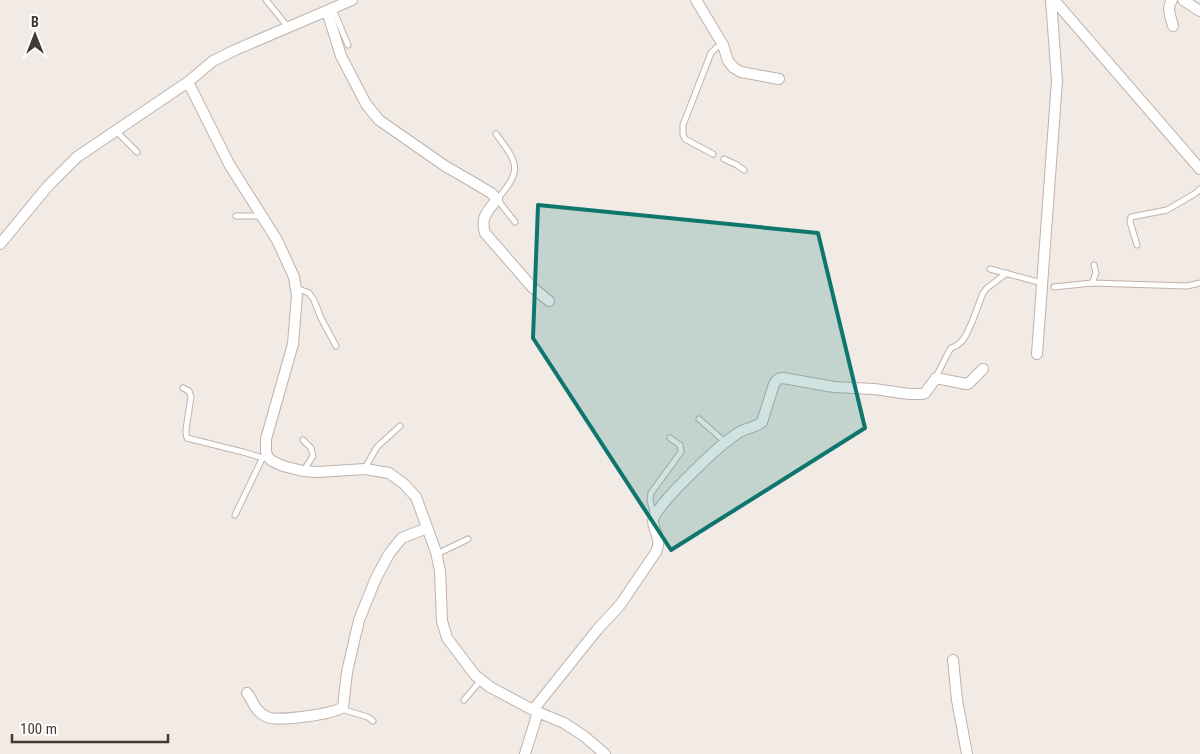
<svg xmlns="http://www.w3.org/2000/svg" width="1200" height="754" font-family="'Roboto Condensed',sans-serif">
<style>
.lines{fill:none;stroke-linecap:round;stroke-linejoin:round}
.lane-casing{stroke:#beb3ac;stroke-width:7}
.street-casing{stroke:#beb3ac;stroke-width:12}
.lane{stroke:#fff;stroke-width:5}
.street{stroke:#fff;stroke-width:10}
.marked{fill:#0f766e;fill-opacity:0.2;stroke:#0f766e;stroke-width:4;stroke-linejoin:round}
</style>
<rect width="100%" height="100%" fill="#f1eae5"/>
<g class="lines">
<defs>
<path id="lane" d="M266,0L288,27
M333,9L348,45
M116,131L137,152
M496,134C517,162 524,170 497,199L515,222
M713,154L685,139L683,134V125L711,53L717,47L723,45
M724,159L737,165L744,170
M236,216H261
M1137,245L1130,222L1131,217L1167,210L1196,193L1200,189
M990,269L1042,283
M1092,283L1187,286L1200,283
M1054,287L1092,283L1096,273L1094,265
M296,288L309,293L314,300L321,318L336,346
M936,377L948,353L951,348L956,346L962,341L966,335L972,322L983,293L987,288L1007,273
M183,388L189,391L191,397L186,429V434L187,438L243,452L263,458
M699,419L725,442
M303,440L311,448L313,456L304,470
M365,468L377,447L400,426
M235,515L263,457
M654,516L650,500L651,493L681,452L680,445L670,438
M437,554L468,539
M464,700L481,680
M341,709L368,717L373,721"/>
<path id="street" d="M696,0L723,45L728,61L734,68L741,72L779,79
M1054,0L1200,169
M1172,0C1166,8 1171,17 1173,26
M1183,0L1200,11
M327,11L341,56L366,104L379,120L445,166L471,181L491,193L497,199C488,211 480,217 485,233L532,287L549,301
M188,82L229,164L277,240L294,277L297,295L293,344L266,439V452L268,457L272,461L283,466L303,471L318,472L365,469L389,473L404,484L416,497L436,552L440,571L442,621L447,638L475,675L490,687L533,710L564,723L584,736L605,754
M0,244L48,186L77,157L188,82L213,61L235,50L352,0
M1037,354L1057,81L1051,0
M953,660L957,700L967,754
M247,693C255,703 253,710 267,717C277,722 334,714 343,707L347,672L359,620L376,578L389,554L396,545L402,538L427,528
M533,710L597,630L620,605L656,552C664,536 648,527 655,515C664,500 676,489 688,477C704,461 720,445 738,433C745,428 755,428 762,422L774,384L778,379L783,378L834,387L874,389L909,394H922L925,393L936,378L966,384H968L983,369
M525,754L538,712"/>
</defs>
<!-- lane casing -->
<use href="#lane" class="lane-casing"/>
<!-- street casing -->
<use href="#street" class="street-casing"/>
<!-- lane -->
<use href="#lane" class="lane"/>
<!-- street -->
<use href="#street" class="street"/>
</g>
<!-- marked area -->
<path class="marked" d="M538,205L818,233L865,428L671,550L533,338Z"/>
<!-- north arrow -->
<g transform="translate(35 35)" stroke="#ffffff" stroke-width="4" paint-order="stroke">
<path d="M0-4L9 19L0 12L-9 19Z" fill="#433a35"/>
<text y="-8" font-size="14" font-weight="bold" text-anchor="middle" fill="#433a35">B</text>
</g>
<!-- scale -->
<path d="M12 734v8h156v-8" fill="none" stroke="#433a35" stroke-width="2.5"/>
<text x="20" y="734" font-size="15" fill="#433a35" stroke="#ffffff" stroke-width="4" paint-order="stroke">100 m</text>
</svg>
